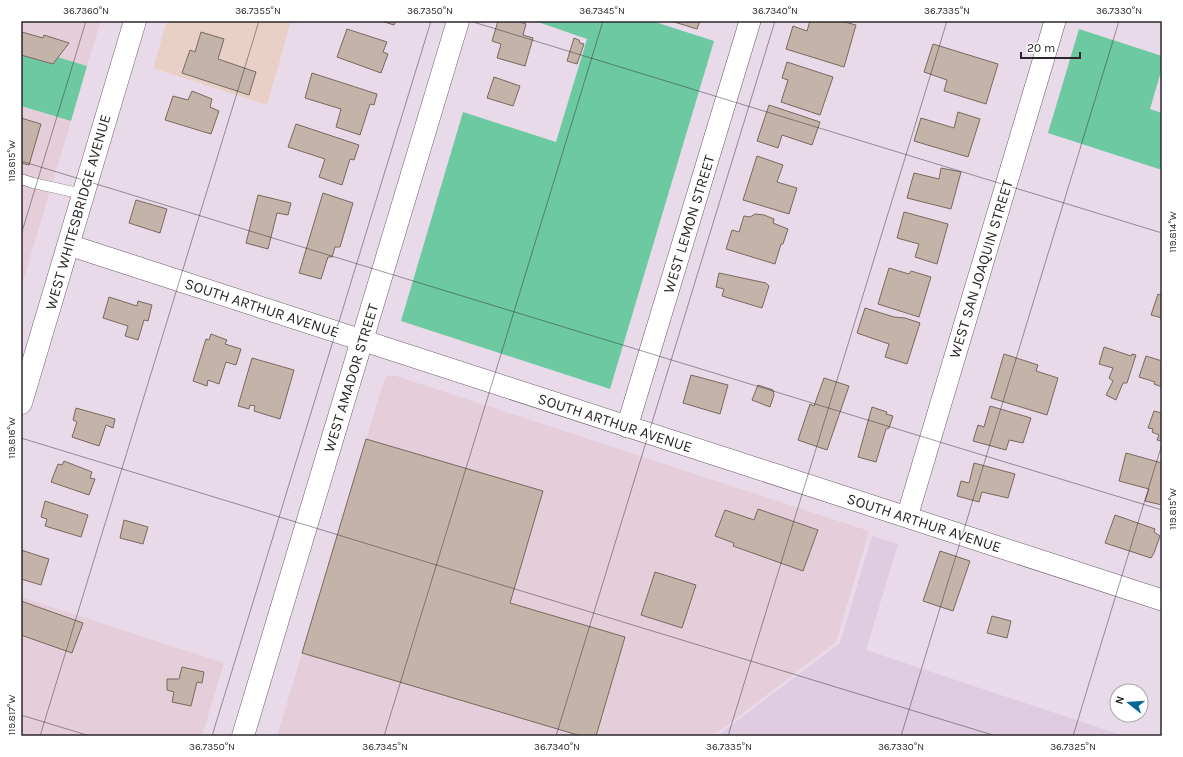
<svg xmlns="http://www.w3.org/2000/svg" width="1183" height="757" font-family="Karla,sans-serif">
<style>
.commercial{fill:#e8d0c6}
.industrial{fill:#e5ced9}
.built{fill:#dfcce1}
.green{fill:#6dc9a2}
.building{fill:#c4b3a8;stroke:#78685e}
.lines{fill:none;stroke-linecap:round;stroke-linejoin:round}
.lane-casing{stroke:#685c69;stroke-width:11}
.street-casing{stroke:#685c69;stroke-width:22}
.secondary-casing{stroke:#685c69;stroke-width:23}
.lane{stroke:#fff;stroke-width:10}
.street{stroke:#fff;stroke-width:21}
.secondary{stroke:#fff;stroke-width:22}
.ticks{fill:none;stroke:#2b262b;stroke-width:1;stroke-opacity:0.45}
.labels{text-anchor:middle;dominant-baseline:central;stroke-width:3;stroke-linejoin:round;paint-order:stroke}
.street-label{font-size:15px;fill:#2b262b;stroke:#fff}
.neatline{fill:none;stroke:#2b262b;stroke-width:1.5}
.ticks-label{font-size:10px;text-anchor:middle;fill:#2b262b}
</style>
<rect width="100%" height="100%" fill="#e8dae9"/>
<!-- commercial -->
<path class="commercial" d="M167,21H291L267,105L153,68Z"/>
<!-- industrial -->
<path class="industrial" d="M21,21H101L87,66L21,46Z
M21,106L71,121L21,288Z
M393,375L869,531L836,642L713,736H277L384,380L387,376Z
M21,597L224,663L202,736H21Z"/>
<!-- built -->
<path class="built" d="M872,536L898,544L866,650L1124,736H717L840,643Z"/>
<!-- green -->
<path class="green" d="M535,21H652L714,41L610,389L401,321L463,112L556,142L587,39Z
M1079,29L1162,56V68L1150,109L1162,113V170L1048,133Z
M21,46L87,66L71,121L21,106Z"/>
<!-- building -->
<path class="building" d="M381,21H396L394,25Z
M498,21H517L526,24L523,35L533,38L525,66L497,58L501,44L492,41Z
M671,21H700L697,29Z
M810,21H841L856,25L844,67L786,49L793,26L807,31Z
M347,29L387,42L383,52L388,54L381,73L337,57Z
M22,32L43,38L44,35L69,43L53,64L21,55V37Z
M201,32L224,39L218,59L256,72L249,95L182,73L190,50L195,52Z
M574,38L579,40L580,43L584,44L577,64L567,61Z
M933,44L998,64L986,104L944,91L947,80L924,72Z
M787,62L833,77L820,115L781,102L788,80L782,78Z
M312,73L377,94L374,105L370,104L360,135L336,127L341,109L305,98Z
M494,77L520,86L513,106L487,98Z
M192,91L212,99L210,107L219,111L211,134L165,120L173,96L188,100Z
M769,105L820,122L812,145L782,135L778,148L757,141Z
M958,112L980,119L968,157L914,141L921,118L954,128Z
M21,118L41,124L29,165L21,163Z
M296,124L359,145L354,160L350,159L342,185L319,177L325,159L288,147Z
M757,156L783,165L777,182L797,188L789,214L743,200Z
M941,168L961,172L951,209L907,198L914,173L939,179Z
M323,193L353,203L340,247H335L332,257H328L321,279L299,273Z
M258,195L291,203L288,215L277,213L268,249L246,243Z
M136,200L167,209L160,233L129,223Z
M904,212L948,224L937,264L915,257L919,244L897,238Z
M755,214L764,215L774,219L773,223L788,229L783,244H781L775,264L726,249L732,230L739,232L744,216L750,217Z
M889,268L909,274L911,271L931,277L919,317L878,304Z
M719,273L766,283L769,286L762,308L722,296L724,289L716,287Z
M1158,294L1162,296V318L1151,315Z
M109,297L137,306L138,301L152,305L148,321L144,320L138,340L125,336L128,326L103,318Z
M865,308L894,317L905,318L920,323L907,364L885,357L889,344L857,333Z
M211,334L227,340L225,344L241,349L236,365L226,362L219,384L208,380L207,386L193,381L206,339L209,340Z
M1104,347L1131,356L1132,354L1136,355L1127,383H1123L1116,400L1106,395L1113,381L1109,378L1113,368L1099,364Z
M1004,354L1038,365L1036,371L1058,378L1047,415L991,398Z
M1146,356L1162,361V387L1154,384L1155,382L1139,377Z
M252,358L294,370L280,419L254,411L255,406L250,405L249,409L238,406Z
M691,375L728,385L720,414L683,403Z
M824,378L849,386L827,450L798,440L810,404L814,406Z
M758,385L773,390L774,395L770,407L752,400Z
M990,406L1031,418L1023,443L1009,440L1006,450L973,441L978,425L984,427Z
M872,407L887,412L886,414L893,416L889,428L886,429L876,462L858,457Z
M76,408L115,419L113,428L106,425L99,446L72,437L77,422L73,420Z
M1154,411L1162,413V441L1157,440L1159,435L1152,432L1153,429L1148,428Z
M366,439L543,491L510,603L625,637L596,736H581L302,653Z
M1126,453L1162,463V505L1145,501L1149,489L1119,481Z
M64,461L92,472L90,478L95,479L89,495L51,482L58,464L62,465Z
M974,463L1015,474L1008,498L982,492L979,502L957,496L961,481L969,483Z
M45,501L88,515L81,537L45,526L47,519L41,517Z
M758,509L818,530L803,571L733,546L734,543L715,536L725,510L754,520Z
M1115,515L1155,529L1154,532L1160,536L1154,553L1151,558L1105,543Z
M124,520L148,527L143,544L120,538Z
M21,550L49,559L41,585L21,579Z
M940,551L970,561L953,611L923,601Z
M655,572L696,585L682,628L641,615Z
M21,601L83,623L72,653L21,635Z
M992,616L1011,621L1007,638L987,633Z
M182,667L204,672L202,683L197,682L191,706L172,702L174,692L167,690V679H179Z"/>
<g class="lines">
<defs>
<path id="lane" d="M21,179L33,183L83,194"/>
<path id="street" d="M69,245L1162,600
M627,427L750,21
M907,517L1055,21"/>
<path id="secondary" d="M21,403L135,21
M243,736L458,21"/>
</defs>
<!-- lane casing -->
<use href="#lane" class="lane-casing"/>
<!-- street casing -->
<use href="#street" class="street-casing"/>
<!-- secondary casing -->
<use href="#secondary" class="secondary-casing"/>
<!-- lane -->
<use href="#lane" class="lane"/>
<!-- street -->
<use href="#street" class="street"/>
<!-- secondary -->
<use href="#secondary" class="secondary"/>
</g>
<!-- ticks -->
<path class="ticks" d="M470,21L1162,233M21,161L1162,510M21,235L86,21M21,438L996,736M21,715L90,736M40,736L259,21M212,736L431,21M384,736L603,21M556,736L775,21M728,736L947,21M901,736L1119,21M1073,736L1162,444"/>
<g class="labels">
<!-- street labels -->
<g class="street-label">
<text transform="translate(78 212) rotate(-74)">WEST WHITESBRIDGE AVENUE</text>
<text transform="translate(689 224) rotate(-73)">WEST LEMON STREET</text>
<text transform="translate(981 269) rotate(-73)">WEST SAN JOAQUIN STREET</text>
<text transform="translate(262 308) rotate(18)">SOUTH ARTHUR AVENUE</text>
<text transform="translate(351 378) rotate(-73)">WEST AMADOR STREET</text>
<text transform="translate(615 423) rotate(18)">SOUTH ARTHUR AVENUE</text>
<text transform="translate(924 523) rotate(18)">SOUTH ARTHUR AVENUE</text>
</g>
</g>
<!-- border -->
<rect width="1183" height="757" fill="none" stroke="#ffffff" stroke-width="44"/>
<!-- north arrow -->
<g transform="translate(1129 703) rotate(287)"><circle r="19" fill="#ffffff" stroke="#aaa8aa"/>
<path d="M0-3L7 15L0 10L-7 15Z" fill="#026795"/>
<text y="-6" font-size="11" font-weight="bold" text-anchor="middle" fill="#2b262b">N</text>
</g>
<!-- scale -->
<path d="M1021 52v6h59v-6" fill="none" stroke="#2b262b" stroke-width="2"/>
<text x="1027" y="52" font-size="12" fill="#2b262b" stroke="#ffffff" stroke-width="3" paint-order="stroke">20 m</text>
<rect x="22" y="22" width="1139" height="713" class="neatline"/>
<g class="ticks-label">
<text x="86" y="14">36.7360°N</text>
<text x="258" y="14">36.7355°N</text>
<text x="430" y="14">36.7350°N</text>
<text x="602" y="14">36.7345°N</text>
<text x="775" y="14">36.7340°N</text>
<text x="947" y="14">36.7335°N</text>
<text x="1119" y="14">36.7330°N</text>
<text transform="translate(11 161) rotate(-90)" y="4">119.815°W</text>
<text transform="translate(1172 232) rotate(-90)" y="4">119.814°W</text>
<text transform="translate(11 438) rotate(-90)" y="4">119.816°W</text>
<text transform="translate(1172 509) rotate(-90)" y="4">119.815°W</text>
<text transform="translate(11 715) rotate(-90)" y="4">119.817°W</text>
<text x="212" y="750">36.7350°N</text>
<text x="385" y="750">36.7345°N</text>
<text x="557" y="750">36.7340°N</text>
<text x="729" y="750">36.7335°N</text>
<text x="901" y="750">36.7330°N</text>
<text x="1073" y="750">36.7325°N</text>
</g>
</svg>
